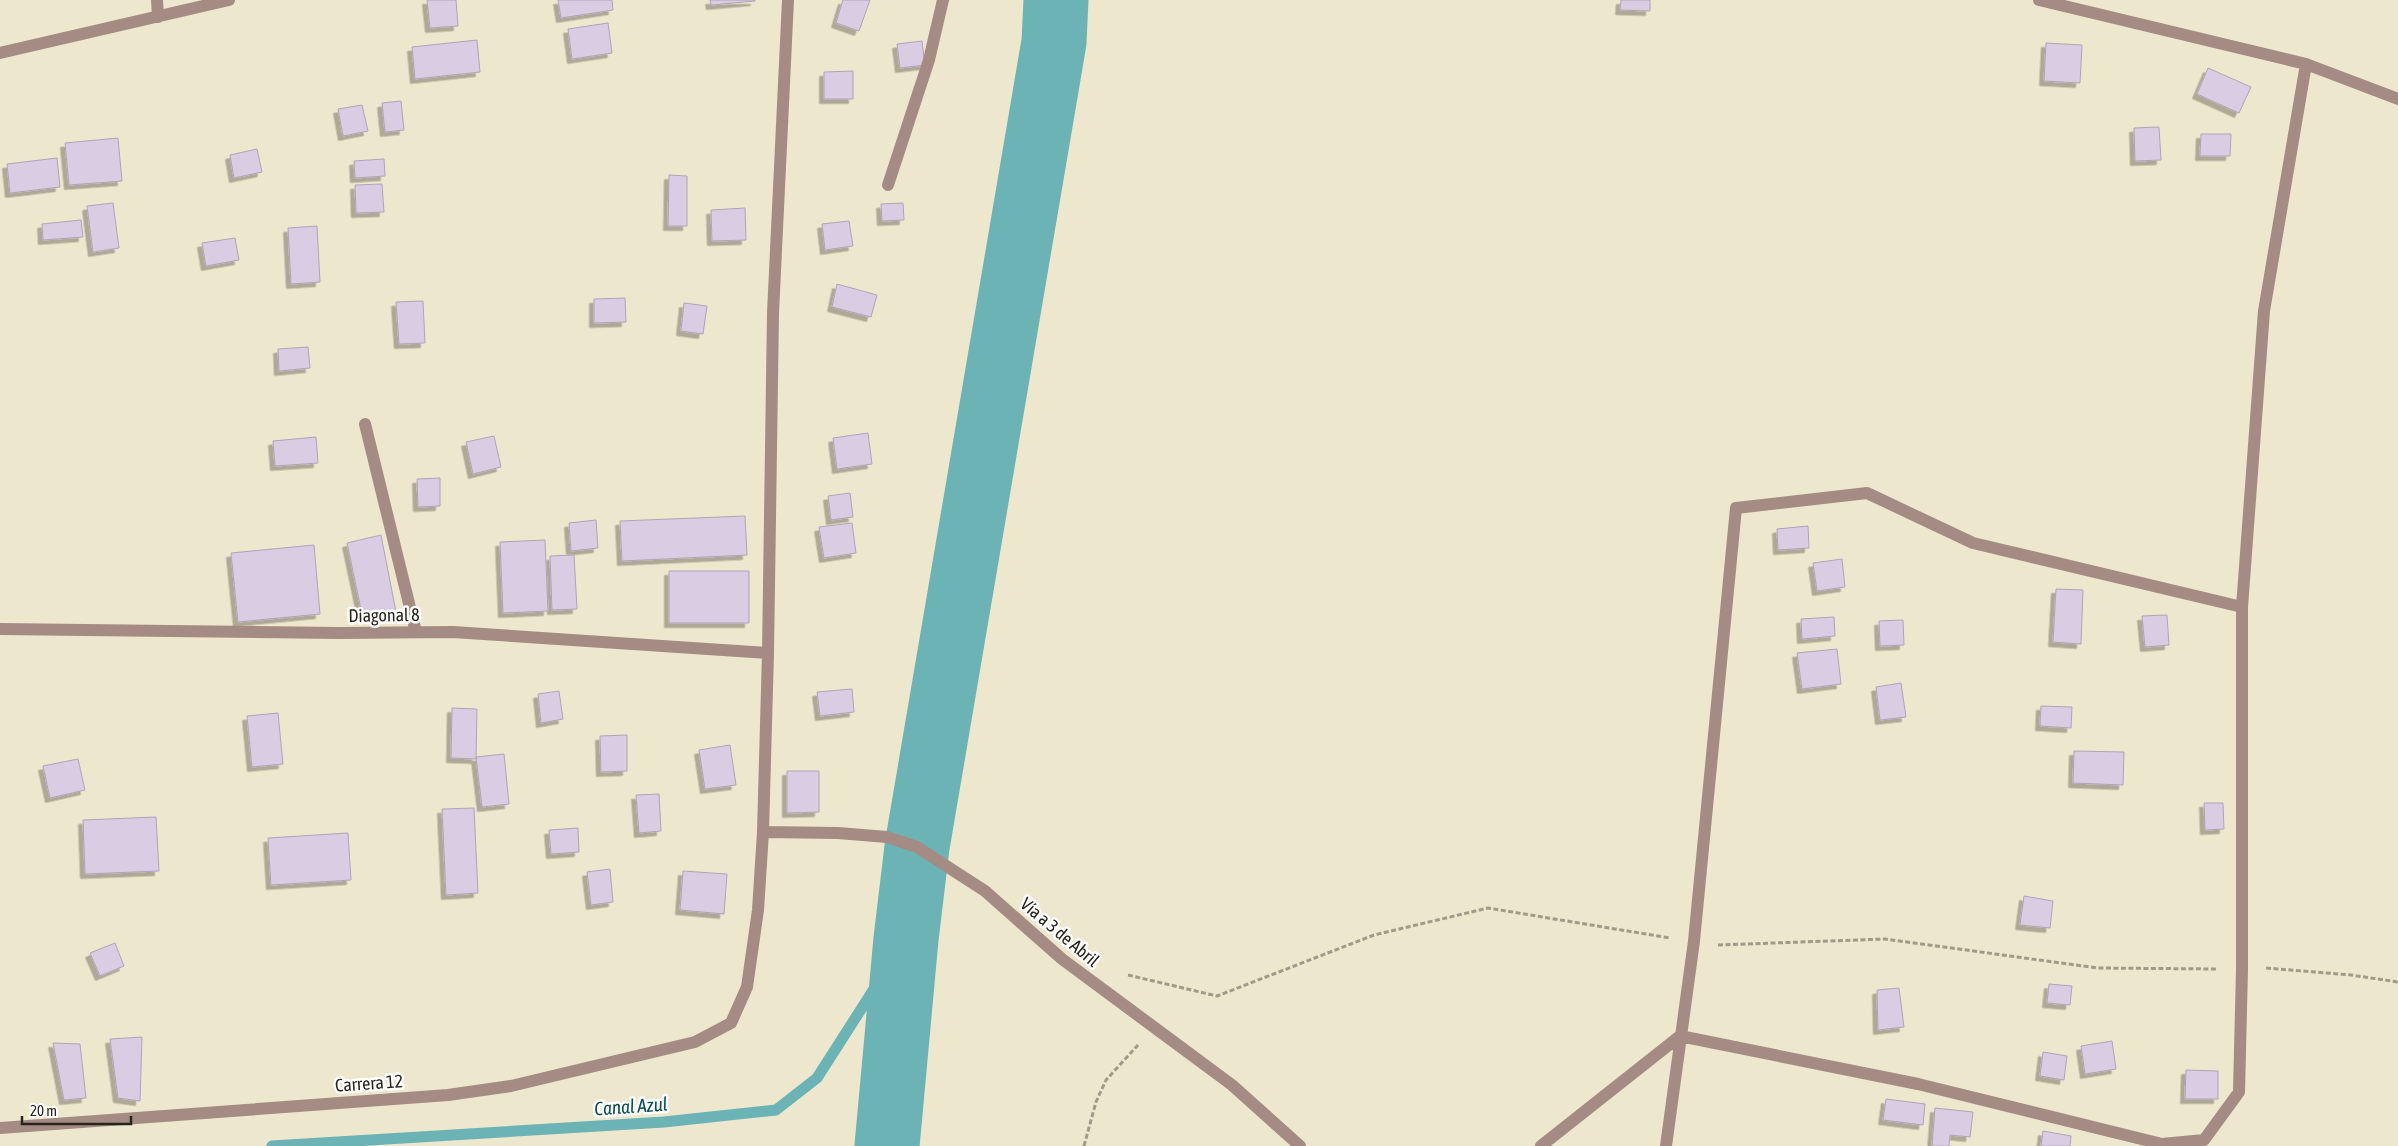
<svg xmlns="http://www.w3.org/2000/svg" width="2398" height="1146" font-family="'Asap Condensed',sans-serif">
<style>
.lines{fill:none;stroke-linecap:round;stroke-linejoin:round}
.stream{stroke:#6bb3b5;stroke-width:11}
.river{stroke:#6bb3b5;stroke-width:65}
.building{fill:#dacce2;stroke:#b0a3b8;filter:url(#shadow)}
.path{stroke:#9f9b88;stroke-width:3;stroke-dasharray:5 2.5;stroke-linecap:butt}
.minor{stroke:#a48b84;stroke-width:12}
.labels{text-anchor:middle;dominant-baseline:central;stroke-width:5;stroke-linejoin:round;paint-order:stroke}
.street-label{font-size:18px;fill:#28251c;stroke:#fff}
.water-label{font-size:19px;font-style:italic;fill:#084c4e;stroke:#fff}
</style>
<defs>
<filter id="shadow"><feDropShadow dx="-4.5" dy="4.5" stdDeviation="0" flood-color="#0004"/></filter>
</defs>
<rect width="100%" height="100%" fill="#ede7ce"/>
<g class="lines">
<!-- stream -->
<path class="stream" d="M272,1146L664,1122L776,1110L817,1078L906,939"/>
<!-- river -->
<path class="river" d="M887,1146L906,939L917,847L1054,42L1056,0"/>
</g>
<!-- building -->
<path class="building" d="M427,0H456L458,26L430,28Z
M558,0H612L613,10L561,18Z
M710,0H755V1L711,5Z
M843,0H870L859,31L836,23Z
M1621,0H1650V11L1620,10Z
M608,23L612,53L572,59L568,29Z
M477,40L480,72L415,79L412,47Z
M922,41L925,65L900,68L897,44Z
M2046,43L2082,45L2080,83L2044,81Z
M2208,68L2251,87L2239,113L2197,94Z
M853,71V99H824V72Z
M401,101L404,130L385,132L382,103Z
M362,105L368,131L343,136L338,109Z
M2159,127L2161,160L2135,161L2134,128Z
M2201,134H2231L2230,156H2200Z
M118,138L122,181L69,185L65,143Z
M257,149L262,172L234,178L230,155Z
M57,158L60,187L10,193L7,164Z
M384,159L385,176L355,178L354,161Z
M669,175L687,176V226H668Z
M382,184L384,212L356,213L355,185Z
M113,203L119,248L93,252L87,206Z
M903,203L904,220L882,221L881,204Z
M745,208L746,240L712,241L711,210Z
M81,220L83,237L43,240L42,224Z
M849,221L853,246L825,250L822,224Z
M317,226L320,282L291,284L288,228Z
M235,238L239,260L206,266L202,243Z
M837,284L877,295L871,317L832,307Z
M625,298L626,322L594,323V299Z
M423,301L425,343L399,344L396,302Z
M684,303L707,306L703,334L681,331Z
M308,347L310,368L279,371L278,349Z
M868,433L872,464L837,469L833,438Z
M494,436L501,467L473,474L466,442Z
M316,437L318,463L275,466L273,441Z
M440,478V506L418,507L417,479Z
M850,493L853,517L831,520L828,496Z
M745,516L747,555L622,561L620,521Z
M596,520L598,548L571,551L569,523Z
M852,523L856,553L824,558L819,527Z
M1808,526L1809,548L1778,550L1777,529Z
M381,535L396,612L363,619L347,543Z
M545,540L548,611L503,613L500,542Z
M314,545L320,614L238,622L231,553Z
M574,555L577,609L552,610L550,556Z
M1842,559L1845,587L1817,591L1813,563Z
M669,571H749V623H669Z
M2056,589L2083,590L2081,644L2053,642Z
M2167,615L2169,645L2145,647L2142,616Z
M1834,617L1835,636L1802,639L1801,619Z
M1903,620L1904,645L1880,646L1879,621Z
M1837,649L1841,684L1802,689L1797,653Z
M1901,683L1906,717L1880,720L1876,687Z
M852,689L854,712L820,716L817,692Z
M559,691L563,719L541,723L538,694Z
M2041,706L2072,707L2071,728L2040,726Z
M452,708L477,709L476,759L451,758Z
M278,713L283,764L252,767L247,716Z
M627,735V771L601,772L600,736Z
M730,745L736,785L705,789L699,750Z
M2074,751L2124,752L2123,785L2073,783Z
M504,754L509,804L482,807L476,757Z
M78,759L85,790L50,798L43,766Z
M787,771H819V812L787,813Z
M659,794L661,831L639,833L636,795Z
M2204,803H2223L2224,829L2205,830Z
M474,808L478,893L446,895L442,809Z
M156,817L159,871L85,874L83,820Z
M578,828L579,852L551,854L549,830Z
M348,833L351,880L271,885L268,838Z
M610,869L613,902L591,905L587,872Z
M683,871L727,874L724,914L680,910Z
M2024,896L2053,901L2050,928L2020,925Z
M115,943L124,966L100,976L90,953Z
M2049,984L2072,986L2070,1005L2047,1003Z
M1899,988L1904,1027L1878,1030L1877,990Z
M142,1037L140,1101L118,1098L110,1039Z
M2112,1041L2116,1069L2085,1074L2081,1046Z
M53,1043L80,1044L86,1098L64,1100Z
M2043,1052L2067,1056L2064,1080L2040,1076Z
M2186,1070L2218,1071V1099H2185Z
M1886,1099L1925,1104L1923,1125L1883,1120Z
M1935,1108L1973,1112L1970,1137L1950,1135L1949,1146H1932Z
M2043,1131L2071,1136L2070,1146H2041Z"/>
<g class="lines">
<!-- path -->
<path class="path" d="M1718,945L1885,939L2098,968L2217,969
M2266,968L2351,975L2398,982
M1128,975L1217,996L1374,935L1488,908L1670,938
M1084,1146L1096,1102L1106,1080L1138,1045"/>
<!-- minor -->
<path class="minor" d="M157,0L158,17
M2039,0L2306,64L2398,99
M0,53L229,0
M888,185L929,60L943,0
M365,424L416,632
M0,629L339,633L453,632L768,653
M763,832L838,833L887,837L917,847L985,891L1062,959L1232,1085L1300,1146
M0,1128L448,1095L511,1086L695,1042L731,1023L747,987L758,910L763,832L768,653L773,313L788,0
M1541,1146L1680,1036L1918,1084L2162,1144L2204,1140L2239,1092L2242,969V607L2264,311L2306,64
M1666,1146L1694,941L1736,508L1867,493L1973,543L2242,607"/>
</g>
<g class="labels">
<!-- street labels -->
<g class="street-label">
<text transform="translate(384 615) rotate(-1)">Diagonal 8</text>
<text transform="translate(1060 932) rotate(40)">Vía a 3 de Abril</text>
<text transform="translate(369 1083) rotate(-4)">Carrera 12</text>
</g>
<!-- water labels -->
<g class="water-label">
<text transform="translate(631 1106) rotate(-4)">Canal Azul</text>
</g>
</g>
<!-- scale -->
<path d="M22 1116v8h109v-8" fill="none" stroke="#28251c" stroke-width="2.5"/>
<text x="30" y="1116" font-size="15" fill="#28251c" stroke="#ffffff" stroke-width="4" paint-order="stroke">20 m</text>
</svg>
